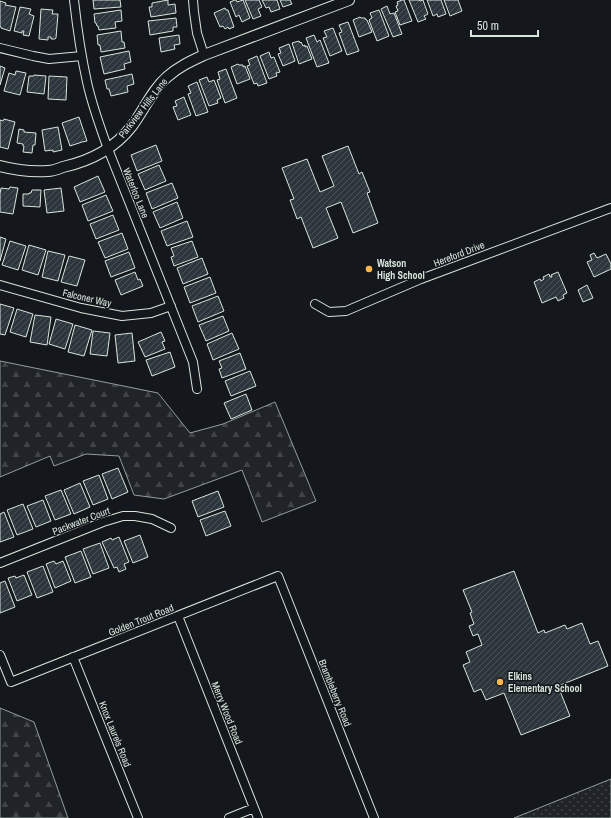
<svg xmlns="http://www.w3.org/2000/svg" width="611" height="818" font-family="'Archivo Narrow',sans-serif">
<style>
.green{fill:url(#green-dots);stroke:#939e99}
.forest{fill:url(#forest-firs);stroke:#939e99}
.building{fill:url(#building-hatch);stroke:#d8e6dc}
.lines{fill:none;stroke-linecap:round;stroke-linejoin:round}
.minor-casing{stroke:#d8e6dc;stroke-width:10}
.tertiary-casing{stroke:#d8e6dc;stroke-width:12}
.minor{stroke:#14181c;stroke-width:8}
.tertiary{stroke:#14181c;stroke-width:10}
.poi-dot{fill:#ffb74d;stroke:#14181c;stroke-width:1.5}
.labels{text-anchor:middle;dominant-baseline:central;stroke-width:3;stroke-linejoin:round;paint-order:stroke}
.street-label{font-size:10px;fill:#d8e6dc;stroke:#14181c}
.poi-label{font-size:10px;font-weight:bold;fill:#d8e6dc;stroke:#14181c;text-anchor:start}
</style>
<defs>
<pattern id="green-dots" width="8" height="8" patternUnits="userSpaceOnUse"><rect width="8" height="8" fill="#202428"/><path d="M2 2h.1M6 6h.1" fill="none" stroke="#404447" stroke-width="1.8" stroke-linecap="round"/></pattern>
<pattern id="forest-firs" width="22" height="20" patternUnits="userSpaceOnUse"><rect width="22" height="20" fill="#202428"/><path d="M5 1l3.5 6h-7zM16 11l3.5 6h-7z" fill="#404447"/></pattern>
<pattern id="building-hatch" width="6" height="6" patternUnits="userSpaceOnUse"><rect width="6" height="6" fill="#2c363c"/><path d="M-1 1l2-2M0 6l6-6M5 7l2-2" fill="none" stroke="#4a5358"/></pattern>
</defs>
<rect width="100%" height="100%" fill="#14181c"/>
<!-- green -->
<path class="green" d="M611,779V818H514Z"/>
<!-- forest -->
<path class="forest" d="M0,361L158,393L190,433L223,424L275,402L316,501L262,522L242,470L164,499L134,495L119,456L86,454L54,466L50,456L0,477Z
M0,708L34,722L68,818H0Z"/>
<!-- building -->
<path class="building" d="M93,0H120L121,7L94,9Z
M168,0V5L175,4L176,13L151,17L149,7H152V3Z
M235,0H236L237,2L243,0L250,18L242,22L239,15L236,17L230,2Z
M245,0H259L262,7L258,9L261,16L253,19Z
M262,0H277L280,9L271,12L269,7L266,8Z
M280,0H290L292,4L283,7Z
M402,0H404L412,21L400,25L395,12L398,11L396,6L398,5L397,2Z
M409,0H419L420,1L423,0L428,14L424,16L426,19L418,22Z
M427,0H441L446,14L438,17L437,14L433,16Z
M444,0H458L462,11L450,16Z
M0,1L6,3L5,5L16,7L10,31L1,28V27L0,26Z
M387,6L390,14L394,13L402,34L393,37L381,9Z
M20,7L31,9L29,14L34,16L29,36L23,35L24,31H22V33L14,31Z
M225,8L226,10H228L234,27L229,29L228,27L225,29L223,26L220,27L214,13Z
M41,9L53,10L52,14H58L56,38L55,39H51V37H48V40L39,39Z
M121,10L122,21L115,22L116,28L99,30L98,26H97L96,23H95L94,14Z
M379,10L389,36L377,41L369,20L372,18L370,13Z
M360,17L361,18H365L366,20H367L372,32L359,37L353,20Z
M176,18L177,27H173V31L150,35L148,21Z
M348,22L359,51L347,55L339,33L342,32L339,25Z
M333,28L342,51L330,56L323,38L327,37L324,31Z
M121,31L122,42H124L125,48L101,52L100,45H98L97,35Z
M179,35L180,44L174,45L175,49L161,52L159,38Z
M314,35L317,42L320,40L329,63L317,67L306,38Z
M299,41L300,43L301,42L303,46L305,45V47L307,46L312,59L299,64L292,43Z
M289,44L295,61L283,66L278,54L281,53L279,48Z
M129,51L131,62L124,64L125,69L104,74L100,57Z
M269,52L271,58L274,57L280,72L276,73L277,76L269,79L260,56Z
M257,56L267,83L258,86L257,83L254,84L247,66L250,65L248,60Z
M238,64L239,65H243V67L245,66L250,79L237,84L231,67Z
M0,66L5,68L0,85Z
M226,69L237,98L225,103L217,80L220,79L218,72Z
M16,71L26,73L20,95L4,91L9,73L15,75Z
M132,74L134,84L127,86L128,92L111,96L109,89H107L105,80Z
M34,75L46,76L44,94L27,92L29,76H34Z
M49,76L67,77L66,100L48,99Z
M207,77L209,82L214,80L221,98L217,100L218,103L209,106L199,80Z
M197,82L208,112L196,116L188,94L191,93L188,86Z
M184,97L191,115L178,120L173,107L177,106L175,101Z
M79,117L87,141L82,142L70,146L62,123Z
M4,119L15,122L8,149L0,147V120L3,121Z
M58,127L62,150L53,152V150L45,151L42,130Z
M19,129L24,130V132L36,133L35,145H33L32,153L23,152L24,146H23V144L17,143Z
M156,145L162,161L137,171L131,155Z
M348,146L359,174L362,172L370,192L367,193L378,223L353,233L341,202L326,208L338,238L313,248L301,217L297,219L290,200L294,199L282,168L307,159L320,192L334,186L322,156Z
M159,165L166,181L145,190L138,174Z
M98,176L105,192L80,202L74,187Z
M172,183L178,198L152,209L146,193Z
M10,187L18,188L13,214L0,212V194L1,188L9,189Z
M61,188L64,211L47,213L44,190Z
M32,190H41L40,207L23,206V194H29V193H31Z
M106,195L113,211L88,221L82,205Z
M177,202L183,218L160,228L153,212Z
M113,215L119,230L96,239L90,224Z
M187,221L193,237L167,246L161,231Z
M122,233L128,249L105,258L98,242Z
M0,237L6,239L0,261Z
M10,241L26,246L18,270L2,265Z
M192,241L198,257L174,266L171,257L174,256L171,248Z
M29,245L46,250L38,275L22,270Z
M48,251L65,255L58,281L42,277Z
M129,252L135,268L111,277L105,261Z
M594,253L597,258L606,254L611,264V269L594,277L587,262L592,260L590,255Z
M69,256L85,260L77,286L61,282Z
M202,258L208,274L183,284L177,268Z
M135,272L138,280L140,279L143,286L121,295L115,280Z
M558,272L567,293L563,295L564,298L558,301L556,297L542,303L534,282L540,279L541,281L544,279L543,277L549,274L550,277H552L551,275Z
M210,277L216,293L190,303L184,287Z
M587,285L593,298L583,302L578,290Z
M218,296L224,311L198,322L192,306Z
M0,304L14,308L5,335L0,334Z
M17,309L33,314L26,337L10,332Z
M35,315L51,317L47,345L30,342Z
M223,316L229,331L206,341L199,325Z
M56,319L73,324L65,349L49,344Z
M75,325L92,330L84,356L68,352Z
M93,331L110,333L107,356L90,354Z
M161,332L165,341L162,342L165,349L145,357L138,342Z
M132,333L135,361L118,363L115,335Z
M232,333L239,349L213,360L207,344Z
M170,352L175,367L152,376L146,360Z
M240,353L246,369L222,378L219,369L222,368L219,361Z
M250,371L256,386L231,396L225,381Z
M246,394L252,410L231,419L224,403Z
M118,468L128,492L112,499L102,474Z
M99,475L108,499L93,505L83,481Z
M80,483L90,507L74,514L64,490Z
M61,490L71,514L55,520L45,496Z
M218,491L224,507L198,517L192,501Z
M43,500L51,521L36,527L27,506Z
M23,504L33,529L17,535L7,510Z
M225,511L231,526L206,536L200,520Z
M4,512L14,537L0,542V514Z
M140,535L148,557L133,563L124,541Z
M119,537L129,562L124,564L126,569L119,572L117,567L114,568L102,542L111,538L112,540Z
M100,543L109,568L93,574L83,549Z
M81,551L91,577L75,583L65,557Z
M54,561L56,564L63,561L71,581L55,588L46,564Z
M43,566L53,592L37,598L27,572Z
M514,571L538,633L544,630L545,633L565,625L567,629L582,623L590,644L598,641L608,666L558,686L570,716L521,735L504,693L486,700L481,689L474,692L463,665L470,662L466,652L482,645L478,634L473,636L469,626L474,624L470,613L472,612L463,590Z
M24,575L32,595L17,601L8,578L15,576L16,578Z
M5,581L15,607L0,613V583Z"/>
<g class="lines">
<defs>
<path id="minor" d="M74,0C77,27 81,55 87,82C92,105 100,127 108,149L193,362L197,389
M193,0L194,12L197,33L204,55
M0,48L33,56L49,59L82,56
M0,285L81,308L122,316L151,313L171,306
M315,304L329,312L346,311L421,279L611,208
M0,563L103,522L123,516H135L152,519L171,528
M178,616L258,818
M0,655L11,682L278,576L374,818
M73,657L138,818
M229,818L254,808"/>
<path id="tertiary" d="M0,166C15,170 32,172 48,171C53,171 58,169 63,167C90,161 115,148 132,126C144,110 152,90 167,77C178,67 191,61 204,55L349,0"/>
</defs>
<!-- minor casing -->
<use href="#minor" class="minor-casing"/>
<!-- tertiary casing -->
<use href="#tertiary" class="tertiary-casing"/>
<!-- minor -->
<use href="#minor" class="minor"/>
<!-- tertiary -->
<use href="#tertiary" class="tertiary"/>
</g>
<!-- markers -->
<g class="poi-dot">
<circle cx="369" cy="269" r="4"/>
<circle cx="500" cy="682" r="4"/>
</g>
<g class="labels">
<!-- street labels -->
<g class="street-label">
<text transform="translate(143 108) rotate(-52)">Parkview Hills Lane</text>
<text transform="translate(136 193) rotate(68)">Waterloo Lane</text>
<text transform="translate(459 254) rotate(-21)">Hereford Drive</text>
<text transform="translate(87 298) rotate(13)">Falconer Way</text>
<text transform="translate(81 521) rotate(-21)">Packwater Court</text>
<text transform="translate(141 620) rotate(-22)">Golden Trout Road</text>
<text transform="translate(335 693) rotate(68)">Brambleberry Road</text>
<text transform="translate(227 713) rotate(68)">Merry Wood Road</text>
<text transform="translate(115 734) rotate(68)">Knox Laurels Road</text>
</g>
<!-- poi labels -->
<g class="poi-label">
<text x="377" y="263">Watson<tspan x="377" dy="12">High School</tspan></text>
<text x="508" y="676">Elkins<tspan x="508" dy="12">Elementary School</tspan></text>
</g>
</g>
<!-- scale -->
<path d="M471 30v6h67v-6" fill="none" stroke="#d8e6dc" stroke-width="2"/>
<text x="477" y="30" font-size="12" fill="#d8e6dc" stroke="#14181c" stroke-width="3" paint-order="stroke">50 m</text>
</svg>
